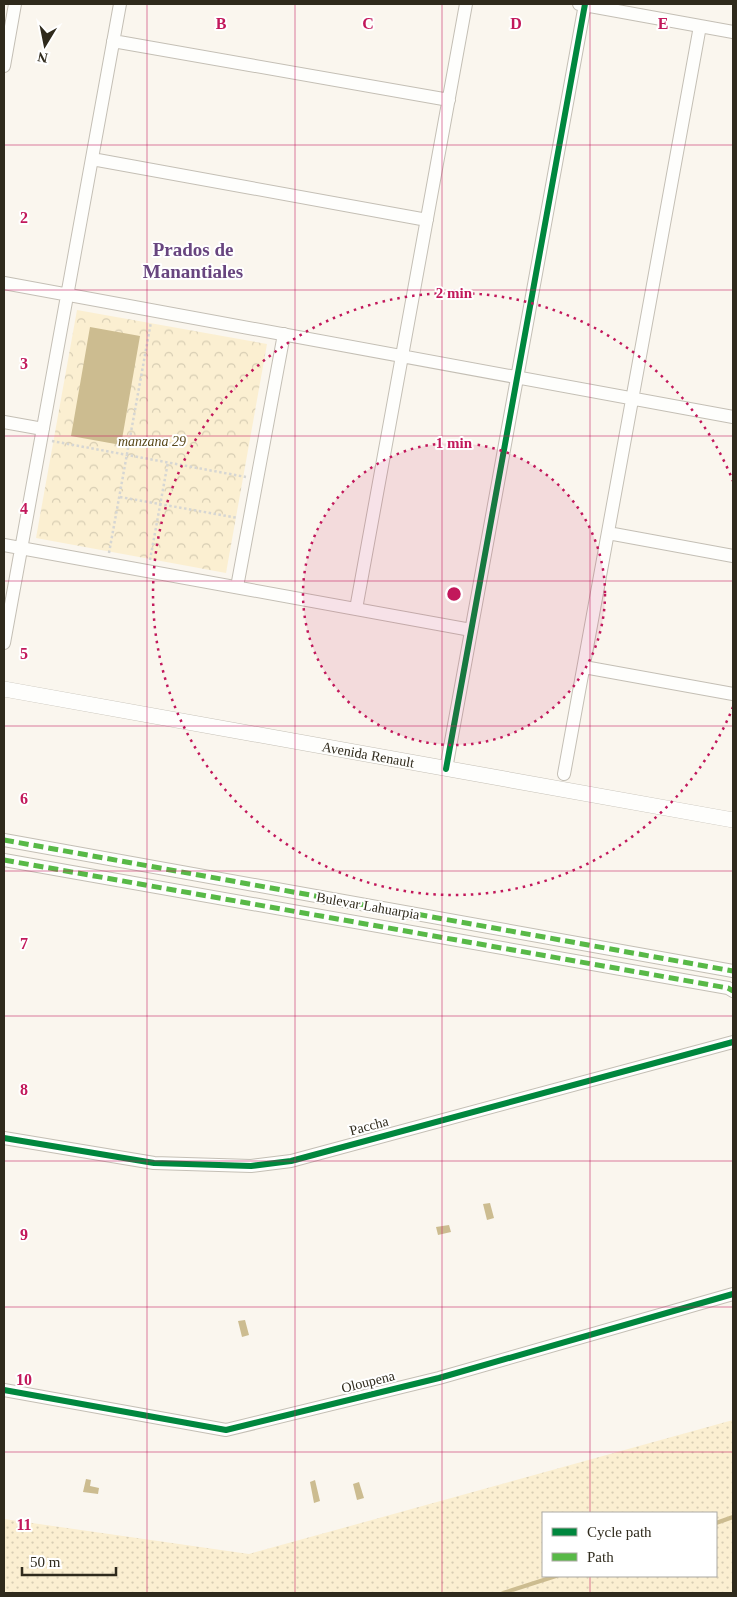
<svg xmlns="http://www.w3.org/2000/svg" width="737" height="1597" font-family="Georgia,serif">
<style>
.grass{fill:url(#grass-dots);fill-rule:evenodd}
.park{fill:url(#park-crowns)}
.water{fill:#ccbc90}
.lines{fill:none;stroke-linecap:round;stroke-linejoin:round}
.stream{stroke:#ccbc90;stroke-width:4}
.minor-casing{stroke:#c4bfb5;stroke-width:14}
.tertiary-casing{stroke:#c4bfb5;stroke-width:16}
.path{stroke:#d6d6d3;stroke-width:2.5;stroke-dasharray:2.5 2.5;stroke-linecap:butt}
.minor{stroke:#fefefc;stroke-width:12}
.tertiary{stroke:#fefefc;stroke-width:15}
.quiet{stroke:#58b947;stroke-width:5;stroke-dasharray:10 5;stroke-linecap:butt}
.cycleway-casing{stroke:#fff;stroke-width:9}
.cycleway{stroke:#00873e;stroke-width:6}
.grid{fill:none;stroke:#c2185b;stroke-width:1;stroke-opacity:0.55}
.ring{fill:none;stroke:#c2185b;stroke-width:2.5;stroke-dasharray:2.5 5}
.labels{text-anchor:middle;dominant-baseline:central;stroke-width:4;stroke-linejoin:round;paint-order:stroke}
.park-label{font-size:14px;font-style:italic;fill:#5a491a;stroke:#fff}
.street-label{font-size:14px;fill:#2f2a1c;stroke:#fff}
.district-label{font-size:19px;font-weight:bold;fill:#68457f;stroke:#fff}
.grid-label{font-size:16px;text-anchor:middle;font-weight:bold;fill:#c2185b;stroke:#fff;stroke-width:4;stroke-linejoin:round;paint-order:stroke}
.centre{fill:#c2185b;stroke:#fff;stroke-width:2.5}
.ring-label{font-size:15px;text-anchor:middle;font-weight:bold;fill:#c2185b;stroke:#fff;stroke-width:4;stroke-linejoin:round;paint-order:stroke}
</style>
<defs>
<pattern id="grass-dots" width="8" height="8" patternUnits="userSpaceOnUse" patternTransform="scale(1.25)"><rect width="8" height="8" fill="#fbefd1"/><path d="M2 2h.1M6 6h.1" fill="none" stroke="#d7cdb3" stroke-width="1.8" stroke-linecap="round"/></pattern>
<pattern id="park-crowns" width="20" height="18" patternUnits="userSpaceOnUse" patternTransform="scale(1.25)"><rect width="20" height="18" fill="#fbefd1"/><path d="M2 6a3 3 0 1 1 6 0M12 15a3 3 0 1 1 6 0" fill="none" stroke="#d7cdb3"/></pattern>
</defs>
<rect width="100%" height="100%" fill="#faf6ee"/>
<!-- grass -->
<path class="grass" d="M733,1420V1593H4V1519L249,1554ZM543,1513H716V1576H543Z"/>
<!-- park -->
<path class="park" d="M77,310L267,344L226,573L36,538Z"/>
<!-- water -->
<path class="water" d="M90,327L140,336L121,445L71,436Z
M490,1203L494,1218L487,1220L483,1204Z
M449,1225L451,1232L438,1235L436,1227Z
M245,1320L249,1335L242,1337L238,1321Z
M86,1479L91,1480L90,1486L99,1488L98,1494L83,1492Z
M315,1480L320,1501L314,1503L310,1482Z
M359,1482L364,1498L357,1500L353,1484Z"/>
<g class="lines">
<!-- stream -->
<path class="stream" d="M716,1523L733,1517
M503,1593L556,1576"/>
<defs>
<path id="minor" d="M579,4L733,32
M113,41L449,100
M4,66L15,4
M92,159L427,220
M4,283L733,417
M4,422L43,429
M608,533L733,556
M4,545L471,630
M237,587L284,334
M356,609L466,4
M4,643L120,4
M584,667L733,694
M446,769L585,4
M564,774L700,26
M4,840L733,971
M4,860L728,988L733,991
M4,1138L154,1163L251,1166L291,1161L733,1042
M4,1390L226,1430L439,1378L733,1294"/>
<g id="tertiary">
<path id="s1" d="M4,689L733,820"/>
</g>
</defs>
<!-- minor casing -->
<use href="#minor" class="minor-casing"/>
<!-- tertiary casing -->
<use href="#tertiary" class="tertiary-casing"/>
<!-- path -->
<path class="path" d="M52,441L246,477
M120,497L238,518
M109,553L151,322
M150,560L168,462"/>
<!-- minor -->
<use href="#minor" class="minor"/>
<!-- tertiary -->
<use href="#tertiary" class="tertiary"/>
<!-- quiet -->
<path class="quiet" d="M4,840L733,971
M4,860L728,988L733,991"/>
<defs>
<path id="cycleway" d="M446,769L585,4
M4,1138L154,1163L251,1166L291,1161L733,1042
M4,1390L226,1430L439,1378L733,1294"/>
</defs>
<!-- cycleway casing -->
<use href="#cycleway" class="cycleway-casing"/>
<!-- cycleway -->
<use href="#cycleway" class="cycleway"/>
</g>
<!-- grid -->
<path class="grid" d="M147,4V1593M295,4V1593M442,4V1593M590,4V1513M4,145H733M4,290H733M4,436H733M4,581H733M4,726H733M4,871H733M4,1016H733M4,1161H733M4,1307H733M4,1452H733M590,1576V1593"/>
<!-- distance rings -->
<circle cx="454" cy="594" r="151" fill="#c2185b" fill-opacity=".12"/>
<g class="ring">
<circle cx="454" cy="594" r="151"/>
<path d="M733 707A301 301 0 1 1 733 481"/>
</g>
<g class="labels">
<!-- park labels -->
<g class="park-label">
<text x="152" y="441">manzana 29</text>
</g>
<!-- street labels -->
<g class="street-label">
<text stroke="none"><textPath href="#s1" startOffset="370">Avenida Renault</textPath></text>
<text transform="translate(368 906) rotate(10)">Bulevar Lahuarpia</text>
<text transform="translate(369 1126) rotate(-15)">Paccha</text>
<text transform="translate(368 1382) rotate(-14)">Oloupena</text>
</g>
<!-- district labels -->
<g class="district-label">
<text x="193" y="249">Prados de<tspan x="193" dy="22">Manantiales</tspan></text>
</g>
</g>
<g class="grid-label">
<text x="221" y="29">B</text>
<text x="368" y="29">C</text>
<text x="516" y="29">D</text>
<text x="663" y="29">E</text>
<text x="24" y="223">2</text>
<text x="24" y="369">3</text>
<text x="24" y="514">4</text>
<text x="24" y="659">5</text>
<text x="24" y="804">6</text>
<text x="24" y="949">7</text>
<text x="24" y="1095">8</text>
<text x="24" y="1240">9</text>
<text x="24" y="1385">10</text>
<text x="24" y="1530">11</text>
</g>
<circle cx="454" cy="594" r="8" class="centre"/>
<g class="ring-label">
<text x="454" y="298">2 min</text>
<text x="454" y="448">1 min</text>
</g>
<!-- border -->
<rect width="737" height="1597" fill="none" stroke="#2f2a1c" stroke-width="10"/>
<!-- legend -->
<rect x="542" y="1512" width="175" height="65" fill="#ffffff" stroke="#acaaa4"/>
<rect x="552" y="1528" width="25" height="8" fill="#00873e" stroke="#acaaa4"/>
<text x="587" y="1537" font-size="15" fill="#2f2a1c">Cycle path</text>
<rect x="552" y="1553" width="25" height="8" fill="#58b947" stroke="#acaaa4"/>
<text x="587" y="1562" font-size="15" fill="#2f2a1c">Path</text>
<!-- north arrow -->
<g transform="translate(45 45) rotate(190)" stroke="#ffffff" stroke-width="4" paint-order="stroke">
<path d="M0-4L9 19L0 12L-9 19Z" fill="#2f2a1c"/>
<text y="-8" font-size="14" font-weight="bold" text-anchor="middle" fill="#2f2a1c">N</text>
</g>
<!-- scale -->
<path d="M22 1567v8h94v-8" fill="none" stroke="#2f2a1c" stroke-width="2.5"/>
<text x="30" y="1567" font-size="15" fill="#2f2a1c" stroke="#ffffff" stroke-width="4" paint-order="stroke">50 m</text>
</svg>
